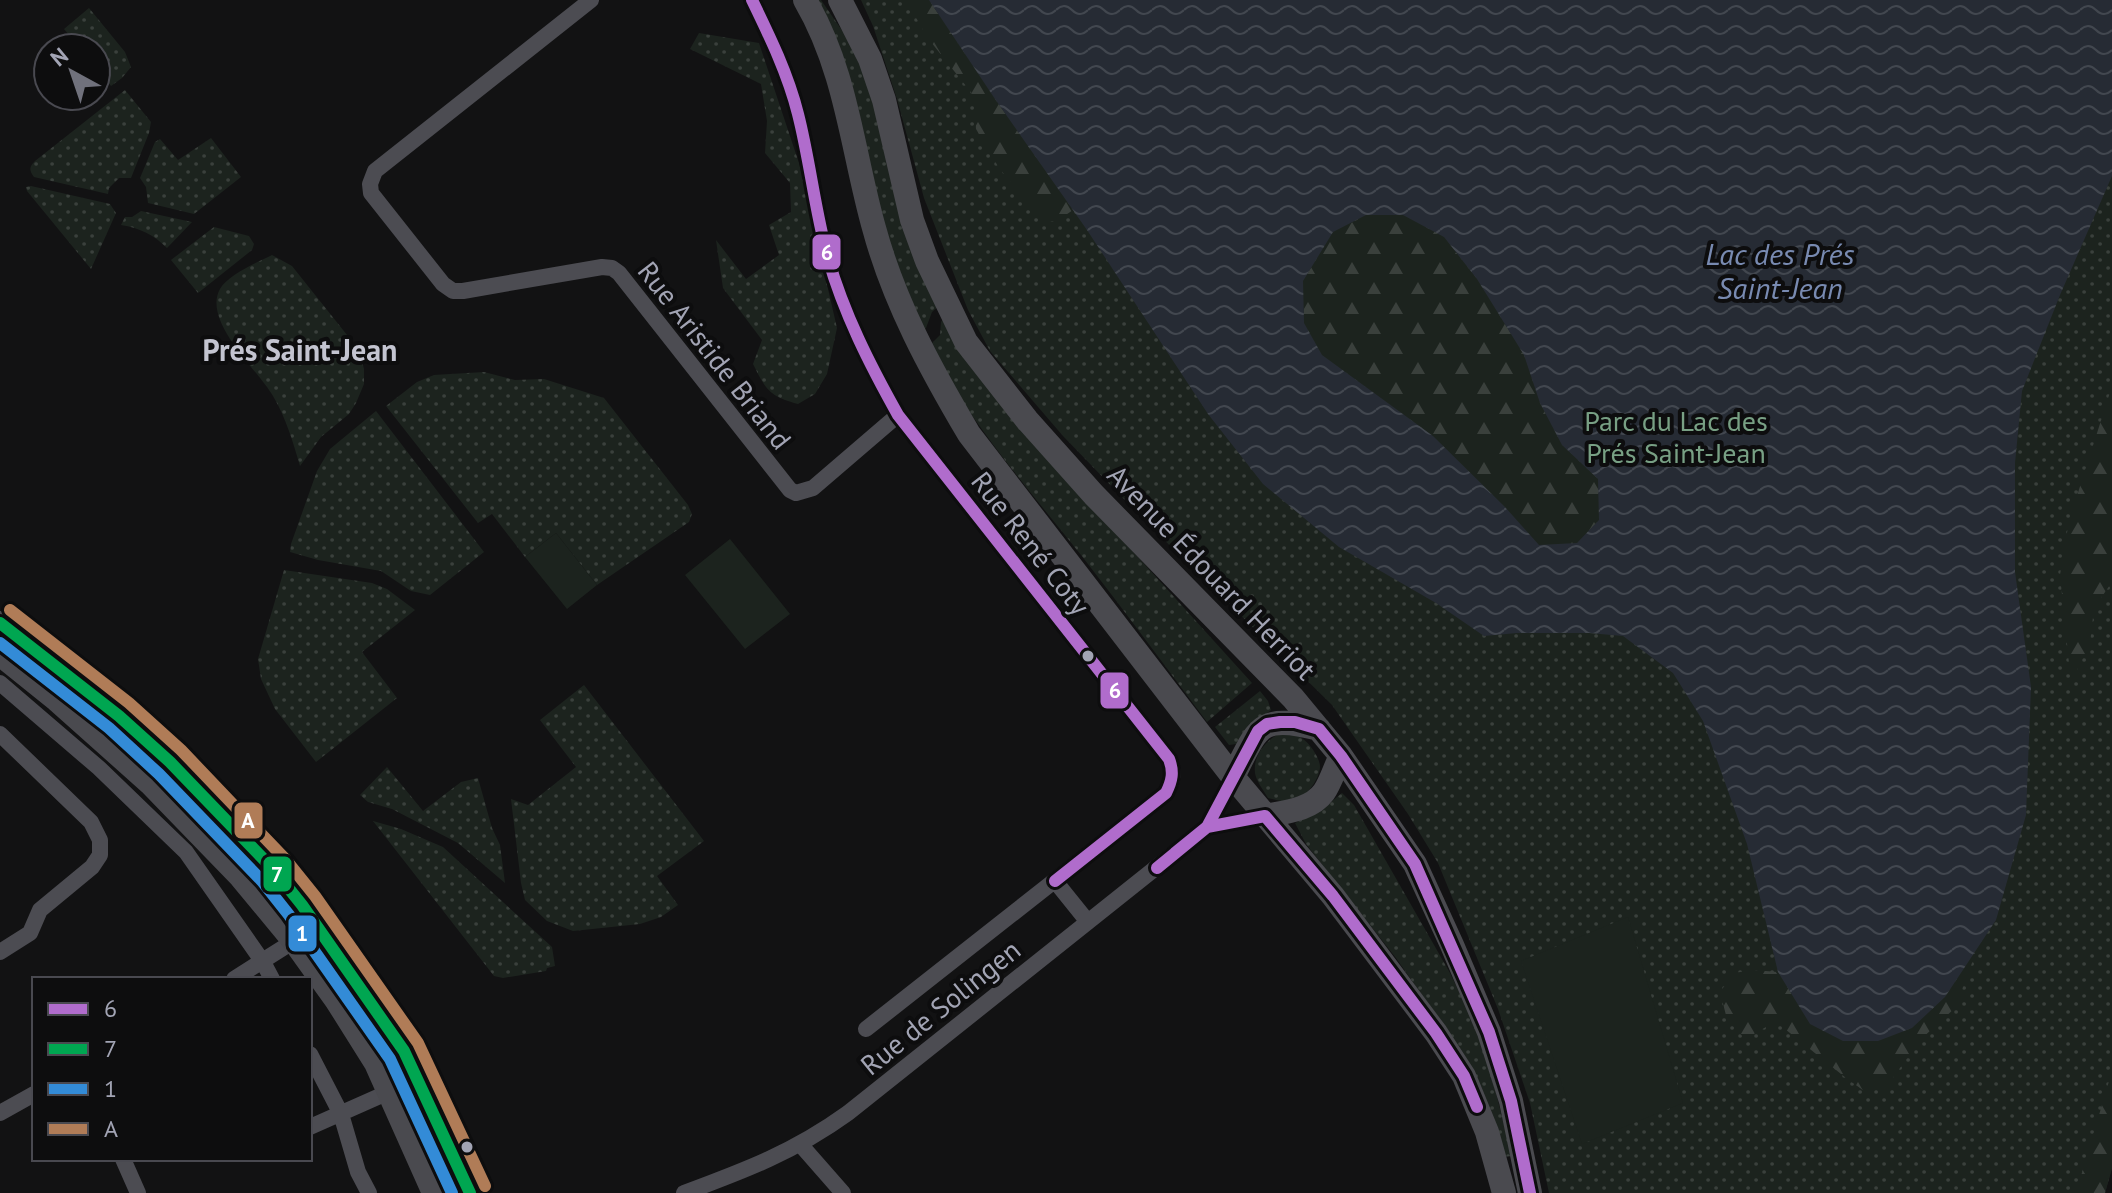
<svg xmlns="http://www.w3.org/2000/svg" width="2112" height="1193" font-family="'PT Sans',sans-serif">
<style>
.green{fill:url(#green-dots)}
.forest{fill:url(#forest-firs)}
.pitch{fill:#1c231e}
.water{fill:url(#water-waves);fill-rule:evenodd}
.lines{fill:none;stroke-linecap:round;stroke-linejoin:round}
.street{stroke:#4c4c52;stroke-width:16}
.secondary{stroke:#4a4a4f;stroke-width:24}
.bus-1-casing{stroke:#0d0d0e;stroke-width:18}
.bus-2-casing{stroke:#0d0d0e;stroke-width:18}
.bus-3-casing{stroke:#0d0d0e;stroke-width:18}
.bus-4-casing{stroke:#0d0d0e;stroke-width:18}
.bus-1{stroke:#b06ccc;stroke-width:12}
.bus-2{stroke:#00a651;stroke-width:12}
.bus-3{stroke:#338bd7;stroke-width:12}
.bus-4{stroke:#b07c57;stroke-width:12}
.bus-dot{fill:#a2a4b4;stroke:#0d0d0e;stroke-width:3}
.labels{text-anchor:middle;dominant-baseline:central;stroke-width:8;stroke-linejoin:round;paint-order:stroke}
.street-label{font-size:28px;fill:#a2a4b4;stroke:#0d0d0e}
.park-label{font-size:28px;fill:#78a084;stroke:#0d0d0e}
.water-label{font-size:30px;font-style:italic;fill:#788ab1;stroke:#0d0d0e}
.neighbourhood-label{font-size:30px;font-weight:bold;fill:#c3c4d0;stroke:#0d0d0e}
.line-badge{stroke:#0d0d0e;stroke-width:3}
.badge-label{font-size:22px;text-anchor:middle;font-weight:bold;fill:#fff}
</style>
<defs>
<pattern id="green-dots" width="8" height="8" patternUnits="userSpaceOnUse" patternTransform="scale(2)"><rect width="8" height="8" fill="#1c231e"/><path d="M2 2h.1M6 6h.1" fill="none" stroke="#3a403c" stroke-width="1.8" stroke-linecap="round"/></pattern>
<pattern id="forest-firs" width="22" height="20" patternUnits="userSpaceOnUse" patternTransform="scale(2)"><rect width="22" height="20" fill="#1c231e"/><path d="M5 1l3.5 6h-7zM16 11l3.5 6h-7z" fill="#3a403c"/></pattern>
<pattern id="water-waves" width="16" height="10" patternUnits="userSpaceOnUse" patternTransform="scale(2)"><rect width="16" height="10" fill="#262b34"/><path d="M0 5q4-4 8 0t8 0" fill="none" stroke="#42474f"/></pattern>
</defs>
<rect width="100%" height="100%" fill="#121213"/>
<!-- green -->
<path class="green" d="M817,0H821L859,55L942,303L932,312L926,328L921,332L904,300Z
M861,0H2112V1168L2105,1193H1549L1530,1103L1498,1009L1438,863L1408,814L1332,705L1150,526L1063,436L990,351L968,310L924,198L897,99L873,26Z
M89,8L125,52L131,67L122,78L111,86L96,68V48H80L64,29Z
M699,33L759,43L799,163L837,328L827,374L815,394L798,404C769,396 766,390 753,364L762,340L723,288L716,240L746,279L779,255L769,225L791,212L790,183L765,153L767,121L761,84L690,49Z
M125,90L151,122L149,133L131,178H119L109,188L108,194L34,177C29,170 29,167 35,161Z
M211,138L241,177L194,214L148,203L146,187L140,178L155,142L160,139L178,160Z
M31,186L110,204L116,213L91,269L27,191L26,187Z
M141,211L192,222L167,248C154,235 140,228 121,225L125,217H132Z
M214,227L249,236L254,244L252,250L198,293L171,260Z
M272,255L292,266L359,350L364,369V384L356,403L349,414L321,437L300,466C293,442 286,418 273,396C258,370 202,321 220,289C228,275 258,262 272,255Z
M945,316L1128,546L1252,683L1207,722C1165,666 1124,610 1081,555C1027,488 971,422 928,347L940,335L941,322Z
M484,372L515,380L544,379L604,398L688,505L692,514L689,522L597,585L556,533L525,557L492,514L478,523L386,406L417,382L434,375Z
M376,411L484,552L430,595L411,591L381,571L318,560L290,552L291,544L317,471L330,449Z
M284,570L372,583L387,589L415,610L362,652L397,698L316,762L275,709L261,679L258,659Z
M584,685L704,841L657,876L678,905L661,917L640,924L573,931L547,921L525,900L521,883L511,799L528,805L576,767L540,720Z
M1260,691L1268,701L1271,710L1244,732L1236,744L1229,745L1215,727Z
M1278,734C1287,734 1297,733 1303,739C1310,744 1320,758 1320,767C1319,780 1306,798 1293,801C1285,803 1276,800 1268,798C1264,791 1256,781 1255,773C1253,755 1265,742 1278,734Z
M387,767L423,811L461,782L478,778L492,828L500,845L505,883L458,843L392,809L368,802L360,795Z
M1342,793L1354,805L1450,973L1483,1042L1512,1156L1503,1157L1464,1055L1396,958L1306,844L1295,823L1320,811Z
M373,821L401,829L443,847L552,947L555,966L547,968L546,971L503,978L494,976Z"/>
<!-- forest -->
<path class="forest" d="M906,0H929L995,99L1073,210L1057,221L1044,222L999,168L976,129L974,96L927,37Z
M1367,215H1403L1444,237L1477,279L1524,355L1540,403L1562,445L1598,479L1599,520L1577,544L1539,546L1505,507L1433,436L1322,355L1304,323L1303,281L1333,232Z
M2112,386V582L2094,608L2090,643L2071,683L2060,575L2069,521Z
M1978,947L1955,1008L1919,1041L1888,1085L1867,1093L1846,1078L1780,1025L1766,1027L1745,1039L1727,1019L1720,992L1734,973L1753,970L1778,972L1810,1024L1878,1041L1912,1028L1945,997Z
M2112,1071V1168L2105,1193H2076Z"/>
<!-- pitch -->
<path class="pitch" d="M556,533L597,585L567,609L525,557Z
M730,539L790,614L745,649L685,575Z
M1628,917L1683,1103L1582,1144L1521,961Z"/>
<!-- water -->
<path class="water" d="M929,0H2112V176L2060,295L2022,391L2015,463V572L2031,687L2026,815L1996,920L1945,997L1912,1028L1878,1041H1843L1810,1024L1778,972L1747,844L1703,721L1673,673L1623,636L1589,633H1517L1484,636L1436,603L1339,547L1263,484L1208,414L1087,230L995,99ZM1366,215H1403L1444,237L1477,279L1524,355L1540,403L1562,445L1598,479L1599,520L1577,543L1539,545L1505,507L1433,436L1322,355L1304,323L1303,281L1333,232Z"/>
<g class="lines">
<!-- street -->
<path class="street" d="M591,0L375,171L370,184L371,193L443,284L453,291H463L602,267L612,268L619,273L790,490L796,493L813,488L898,415
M752,0C768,33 789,79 798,114C810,161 815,211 828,258C843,312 870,366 898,415L1169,759C1175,773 1173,780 1166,793L866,1029
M0,683L99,768L186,852L263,962L272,979
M0,734L91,822L100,840V855L92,867L40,910L30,933L0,952
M1207,827L1265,816
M1055,881L1088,922
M234,979L294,941
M310,1054L341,1114L358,1172L369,1193
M0,1113L34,1094
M310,1127L398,1088L410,1066
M800,1144L843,1193
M123,1159L138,1193
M684,1193C746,1170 794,1152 848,1113L1207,827L1233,777"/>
<!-- secondary -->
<path class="secondary" d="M805,0C847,72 852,150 874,228C894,302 930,368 969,434L1233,777L1333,896L1436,1033L1464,1076L1487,1132L1504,1193
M840,0L870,59L884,100L912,220L927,261L966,342L1027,420L1094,495L1293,698L1341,756L1415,864L1452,945L1489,1032L1511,1101L1530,1193
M0,623L119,716L170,762L274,870L302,905L404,1051L470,1193
M0,654L57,700L150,783L241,877L294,941L337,1001L376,1063L434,1193
M1233,777C1258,727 1259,713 1319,729
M1265,816C1285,812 1311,810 1324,792C1331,782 1335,767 1341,756"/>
<defs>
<path id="bus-1" d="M752,0C770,37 788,74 798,114C810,161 815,211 828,258C844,314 870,365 898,415L1169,759C1174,772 1172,781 1166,793L1055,881
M1175,853L1207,827L1265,816L1333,896L1436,1033L1464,1076L1477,1107
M1157,868L1207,827L1258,731L1267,724L1280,722H1295L1319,729L1341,756L1415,864L1489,1032L1511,1101L1530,1193"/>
<path id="bus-2" d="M0,623L119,716L170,762L274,870L302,905L404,1051L470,1193"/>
<path id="bus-3" d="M0,643L109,728L159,774L262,881L289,915L390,1059L452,1193"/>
<path id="bus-4" d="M10,610L129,703L181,750L286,860L315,896L418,1043L485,1186"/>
</defs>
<!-- bus-1 casing -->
<use href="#bus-1" class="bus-1-casing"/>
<!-- bus-2 casing -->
<use href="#bus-2" class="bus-2-casing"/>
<!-- bus-3 casing -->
<use href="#bus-3" class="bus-3-casing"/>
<!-- bus-4 casing -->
<use href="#bus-4" class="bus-4-casing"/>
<!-- bus-1 -->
<use href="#bus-1" class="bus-1"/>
<!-- bus-2 -->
<use href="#bus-2" class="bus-2"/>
<!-- bus-3 -->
<use href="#bus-3" class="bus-3"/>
<!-- bus-4 -->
<use href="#bus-4" class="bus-4"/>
</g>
<!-- markers -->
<g class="bus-dot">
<circle cx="1088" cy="656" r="7"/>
<circle cx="467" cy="1147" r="7"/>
</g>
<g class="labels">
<!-- street labels -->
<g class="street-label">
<text transform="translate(715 355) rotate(52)">Rue Aristide Briand</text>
<text transform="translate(1031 543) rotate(52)">Rue René Coty</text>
<text transform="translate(1212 572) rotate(46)">Avenue Édouard Herriot</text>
<text transform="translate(940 1007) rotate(-39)">Rue de Solingen</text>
</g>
<!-- park labels -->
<g class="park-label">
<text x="1676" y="420">Parc du Lac des<tspan x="1676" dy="32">Prés Saint-Jean</tspan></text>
</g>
<!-- water labels -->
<g class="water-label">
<text x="1780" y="253">Lac des Prés<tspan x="1780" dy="34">Saint-Jean</tspan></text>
</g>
<!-- neighbourhood labels -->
<g class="neighbourhood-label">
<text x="300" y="349">Prés Saint-Jean</text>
</g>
</g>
<g class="line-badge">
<rect x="811" y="233" width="31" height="38" rx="8" fill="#b06ccc"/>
<rect x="1099" y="671" width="31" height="39" rx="8" fill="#b06ccc"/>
<rect x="233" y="801" width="31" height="39" rx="8" fill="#b07c57"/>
<rect x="262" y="855" width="31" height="38" rx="8" fill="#00a651"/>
<rect x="287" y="914" width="31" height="39" rx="8" fill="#338bd7"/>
</g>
<g class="badge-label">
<text x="827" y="260">6</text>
<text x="1115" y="698">6</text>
<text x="248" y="828">A</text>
<text x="277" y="882">7</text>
<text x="302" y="941">1</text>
</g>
<!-- legend -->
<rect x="32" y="977" width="280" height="184" fill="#0d0d0e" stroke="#494950" stroke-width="2"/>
<rect x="48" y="1003" width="40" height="12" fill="#b06ccc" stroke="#494950" stroke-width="2"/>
<text x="104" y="1017" font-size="24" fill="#a2a4b4">6</text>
<rect x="48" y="1043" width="40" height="12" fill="#00a651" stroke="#494950" stroke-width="2"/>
<text x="104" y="1057" font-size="24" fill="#a2a4b4">7</text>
<rect x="48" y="1083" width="40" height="12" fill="#338bd7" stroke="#494950" stroke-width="2"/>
<text x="104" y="1097" font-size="24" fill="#a2a4b4">1</text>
<rect x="48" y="1123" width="40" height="12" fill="#b07c57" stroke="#494950" stroke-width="2"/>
<text x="104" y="1137" font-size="24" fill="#a2a4b4">A</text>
<!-- north arrow -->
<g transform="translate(72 72) rotate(320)"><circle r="38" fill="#0d0d0e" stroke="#494950" stroke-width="2"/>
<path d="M0-6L14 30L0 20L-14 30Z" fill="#70717c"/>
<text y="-12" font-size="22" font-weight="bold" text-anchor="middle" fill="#a2a4b4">N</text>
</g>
</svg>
